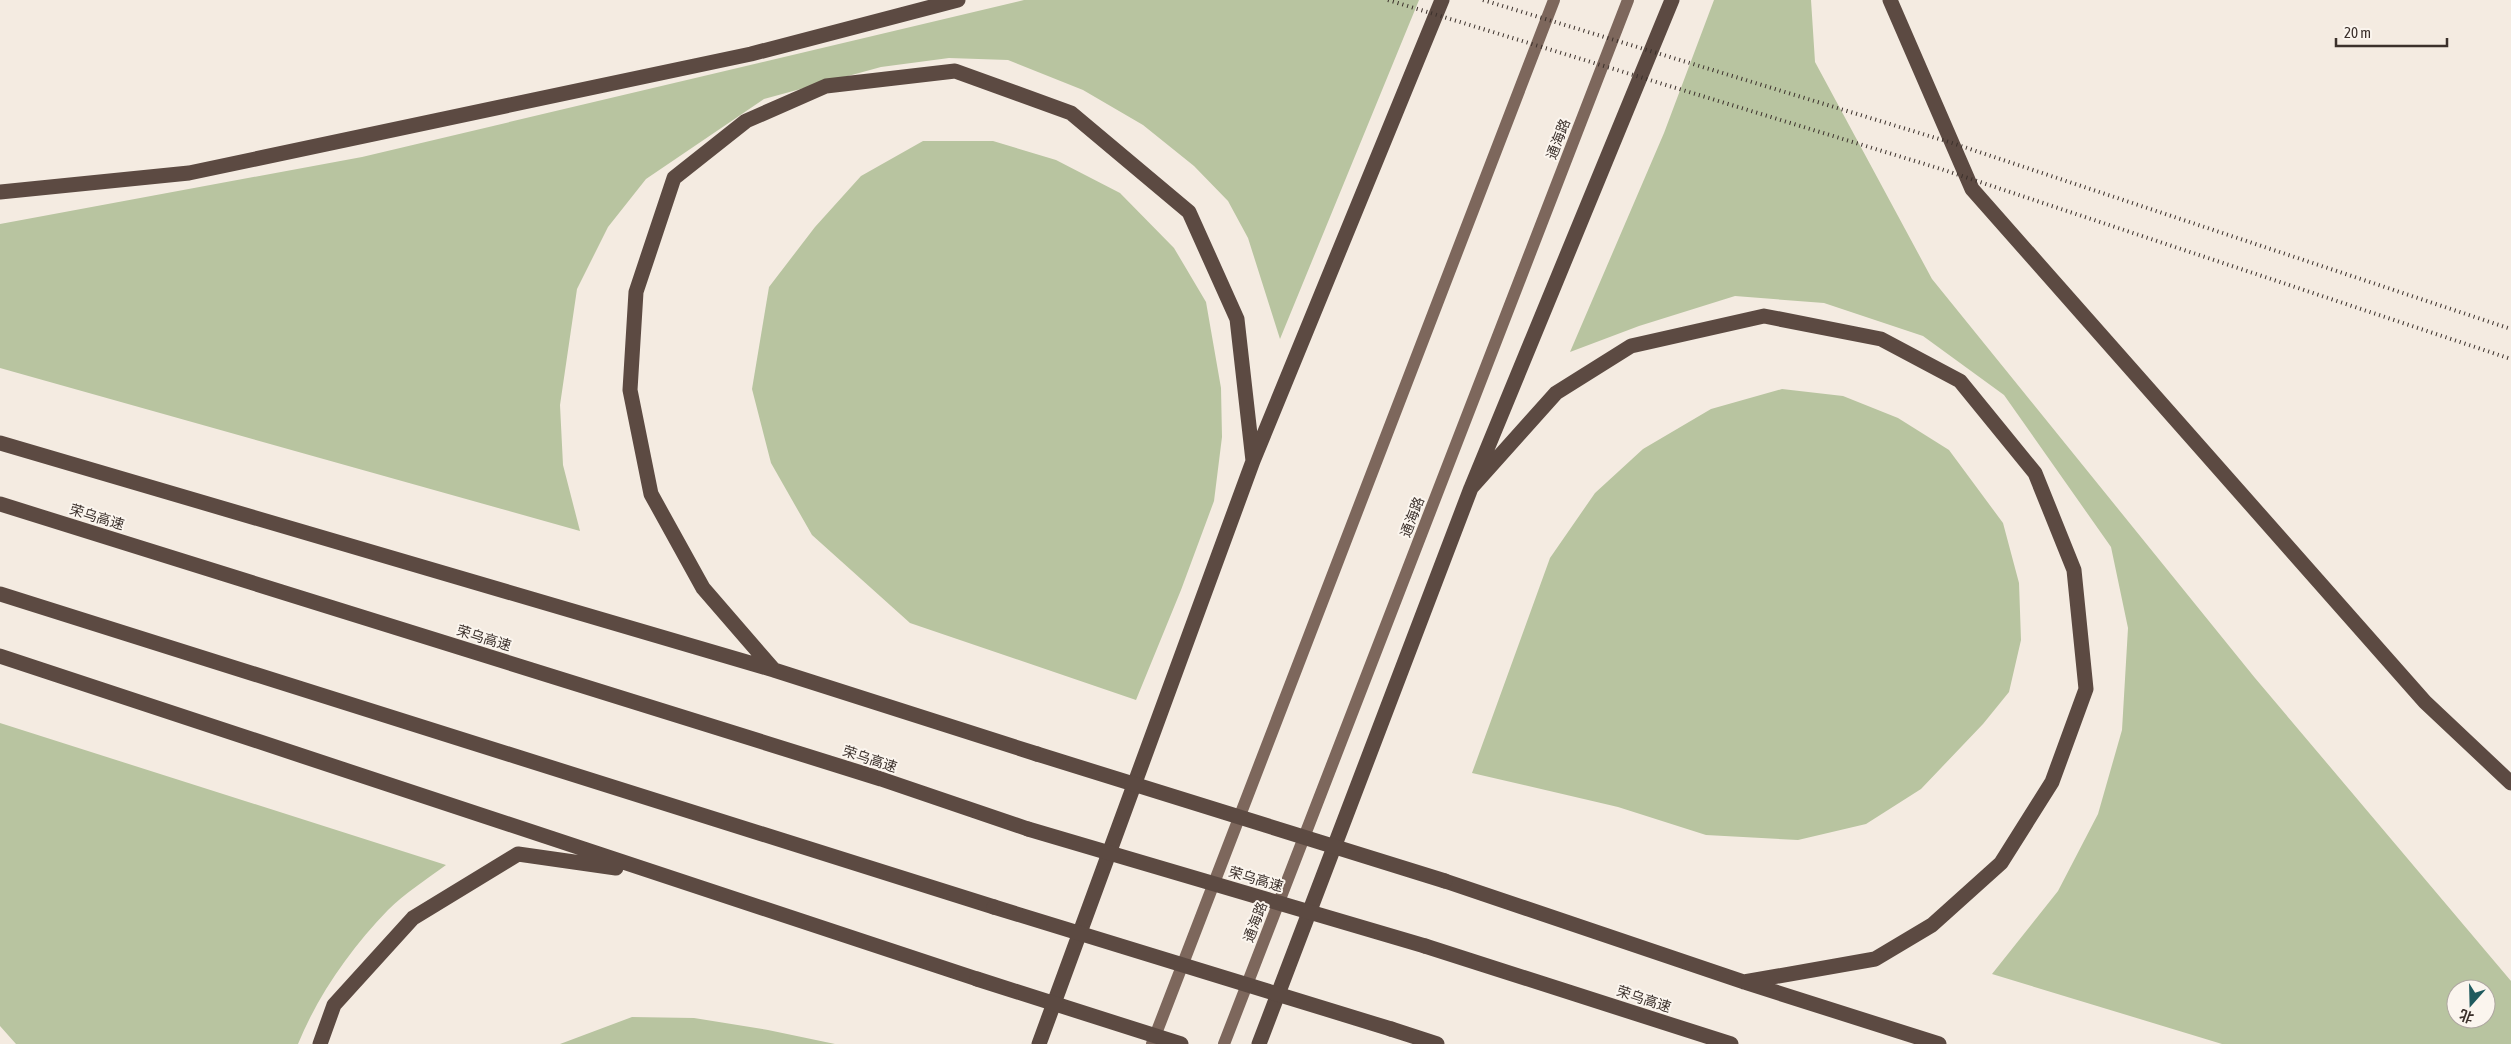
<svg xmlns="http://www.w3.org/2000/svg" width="2511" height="1044" font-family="'Asap Condensed','Noto Sans SC',sans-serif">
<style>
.green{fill:#b8c4a0;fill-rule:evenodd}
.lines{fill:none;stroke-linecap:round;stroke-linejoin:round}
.primary{stroke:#7d675c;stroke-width:12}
.highway{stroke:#5c4a42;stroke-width:15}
.rail{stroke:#3b302b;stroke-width:4;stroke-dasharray:1 4;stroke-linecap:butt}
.highway-bridge{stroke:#5c4a42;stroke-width:15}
.labels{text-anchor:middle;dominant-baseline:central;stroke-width:4;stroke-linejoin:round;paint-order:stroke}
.street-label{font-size:14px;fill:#3b302b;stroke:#fbf5ee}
</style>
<rect width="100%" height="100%" fill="#f4ebe1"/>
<!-- green -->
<path class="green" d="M1024,0H1419L1280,339L1248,238L1228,201L1194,166L1143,125L1083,90L1008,60L949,58L881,67L764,99L646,179L608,227L577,289L560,405L563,465L580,531L0,368V224L362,157Z
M1714,0H1811L1815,62L1932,279L2255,678L2511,981V1044H2222L1992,974L2058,891L2098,814L2122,730L2128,628L2111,547L2004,395L1923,336L1824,303L1735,296L1639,326L1570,352L1664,133ZM2456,989H2486V1019H2456Z
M923,141H993L1056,160L1120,193L1174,248L1206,302L1221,388L1222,437L1214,501L1181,590L1136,700L910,623L812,535L771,463L752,389L769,287L815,227L861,176Z
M1782,389L1843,396L1898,418L1949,450L2003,523L2019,583L2021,640L2009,692L1983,724L1921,789L1866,824L1798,840L1706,835L1618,807L1472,773L1550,558L1595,493L1643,449L1711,409Z
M0,723L446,865C427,879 405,893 388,910C351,948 318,995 298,1044H16L0,1026Z
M632,1017L694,1018L768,1030L835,1044H560Z"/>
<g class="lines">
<!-- primary -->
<path class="primary" d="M1152,1044L1554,0
M1224,1044L1628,0"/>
<!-- highway -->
<path class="highway" d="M1890,0L1972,189L2425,702L2511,783
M0,192L189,173L751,54L958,0
M0,443L774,670L1037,754
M1471,488L1556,393L1631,346L1764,316L1881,339L1960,381L2035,473L2074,570L2086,689L2052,782L2001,863L1932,925L1875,959L1744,982
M0,504L881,779L1028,829
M0,594L994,907
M0,656L977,979
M774,670L703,588L651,494L630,390L636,292L674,178L746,121L826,86L955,71L1071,113L1189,212L1237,319L1253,461
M1445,881L1744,982L1939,1044
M1425,946L1731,1044
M1391,1029L1437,1044
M320,1044L334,1005L413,918L518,854L616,868
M1039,1044L1253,461L1442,0
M1259,1044L1471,488L1672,0"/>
<!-- rail -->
<path class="rail" d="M1388,0L1941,169L2511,359
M1483,0L1949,142L2511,329"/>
<!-- highway-bridge -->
<path class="highway-bridge" d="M1037,754L1445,881
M1028,829L1425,946
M994,907L1391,1029
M977,979L1181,1044"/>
</g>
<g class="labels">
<!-- street labels -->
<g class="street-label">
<text transform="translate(1558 139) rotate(-69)">通海路</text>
<text transform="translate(97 517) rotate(17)">荣乌高速</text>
<text transform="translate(1412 517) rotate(-69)">通海路</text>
<text transform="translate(484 638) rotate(17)">荣乌高速</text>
<text transform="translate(870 759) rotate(18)">荣乌高速</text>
<text transform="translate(1256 879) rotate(16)">荣乌高速</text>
<text transform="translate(1255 922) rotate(-69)">通海路</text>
<text transform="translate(1644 999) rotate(18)">荣乌高速</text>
</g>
</g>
<!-- north arrow -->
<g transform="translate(2471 1004) rotate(200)"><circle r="24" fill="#fbf5ee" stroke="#aea6a0"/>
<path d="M0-4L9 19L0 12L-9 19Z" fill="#1f5a5e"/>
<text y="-8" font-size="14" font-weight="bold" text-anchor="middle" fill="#3b302b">北</text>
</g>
<!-- scale -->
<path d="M2336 38v8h111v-8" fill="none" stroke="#3b302b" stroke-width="2.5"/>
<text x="2344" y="38" font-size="15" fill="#3b302b" stroke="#fbf5ee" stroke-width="4" paint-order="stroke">20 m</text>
</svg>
